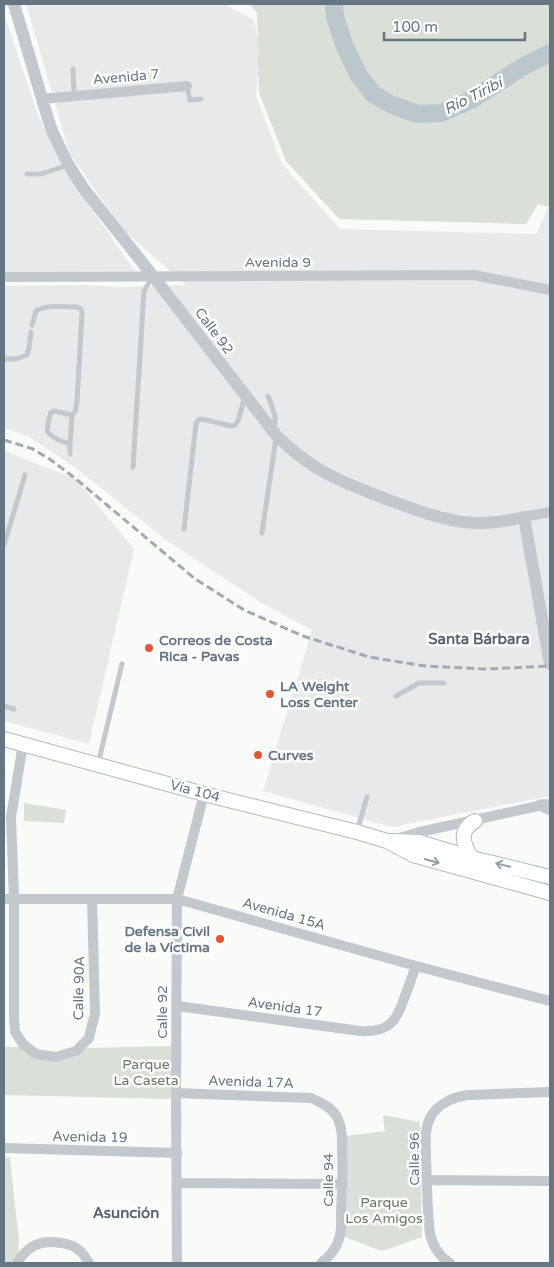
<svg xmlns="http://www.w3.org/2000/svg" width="554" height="1267" font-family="'Varela Round',sans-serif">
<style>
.built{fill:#e8e9e9}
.green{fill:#dadfd7}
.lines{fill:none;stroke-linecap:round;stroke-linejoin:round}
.river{stroke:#bbc7cb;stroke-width:18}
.secondary-casing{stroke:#b3babf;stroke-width:16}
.service{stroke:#c3c8cc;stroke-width:5}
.minor{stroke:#c3c8cc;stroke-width:10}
.tertiary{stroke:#c3c8cc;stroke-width:12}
.secondary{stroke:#fff;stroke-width:14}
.rail{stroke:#a2aab0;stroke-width:3;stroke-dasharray:8 4;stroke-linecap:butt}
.oneway{stroke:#939fa8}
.poi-dot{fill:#e4572e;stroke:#fff;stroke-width:2}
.labels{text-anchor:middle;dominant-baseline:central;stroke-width:5;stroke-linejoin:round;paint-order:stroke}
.street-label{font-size:14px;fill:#657683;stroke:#fff}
.poi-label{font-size:14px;font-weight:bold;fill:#657683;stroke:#fff;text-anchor:start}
.park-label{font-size:14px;fill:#687a64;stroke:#fff}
.water-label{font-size:15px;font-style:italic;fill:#60757c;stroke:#fff}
.neighbourhood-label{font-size:15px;font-weight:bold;fill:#57646e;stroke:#fff}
</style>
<rect width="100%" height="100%" fill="#fafaf8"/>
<!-- built -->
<path class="built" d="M26,4H224L254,20L260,50L256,96L282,164L340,229L537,234L547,209L550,210V796L392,827L263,791L312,630L260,602L166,540L76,468L28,436L4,428V286L87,285L117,287L186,285L123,230L70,154Z
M4,14L39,117L60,161L95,214L135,271L4,272Z
M4,449L12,454L76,479L134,549L89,744L4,721Z"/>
<!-- green -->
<path class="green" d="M249,4H550V207L538,204L526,224L339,219L286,161L259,93L257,13Z
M24,803L66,810L64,823L24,821Z
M173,1046L171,1099L4,1095V1047H20L70,1056L88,1048Z
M383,1115L420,1122L422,1237L382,1251L345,1237L347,1186L346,1136L385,1131Z
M4,1157H10L14,1197L19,1240L18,1257L13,1263H4Z"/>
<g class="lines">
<!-- river -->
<path class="river" d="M334,4L335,17L345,47L358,74L373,94L390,104L417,114L441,113L471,100L524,66L550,53"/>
<defs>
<path id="secondary" d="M4,739L204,794L357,832L387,841L413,855L550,893
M391,841L419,842L472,858L550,877
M472,858C463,844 458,831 475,821"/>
</defs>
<!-- secondary casing -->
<use href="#secondary" class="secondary-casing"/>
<!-- service -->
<path class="service" d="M73,69L74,95
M187,86L190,100L201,99
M27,174H41L68,165
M32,325L36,311C48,304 63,307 77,307L81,309L82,313L77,402L75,412L72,415L70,444C61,441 53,439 47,431L49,419L51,412L54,411L72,415
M4,359H16L27,355L29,348L31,332
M268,396C271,405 279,418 273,428
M70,454V444
M133,467L144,291L153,276
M184,529L196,424L198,420L202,419L231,426L235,425L238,421L245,396
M262,533L276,438
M4,545L25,475
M396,696L419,683H444
M4,706L14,709
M98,764L122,664
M357,831L367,797"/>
<!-- minor -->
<path class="minor" d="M42,99L187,86
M4,277L474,275L550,290
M524,517L550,512
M23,744L11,817L14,899V1017L15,1032L23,1044L36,1054L56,1057L76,1051L89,1038L95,1013L92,899
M396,839L420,832L547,804
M4,899H177L416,966L550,1001
M177,1006L360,1031C389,1033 397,1021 405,996C409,986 412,976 416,966
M176,1093L311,1098C322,1103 333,1108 338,1119C343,1130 342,1142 342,1154C343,1173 342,1192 341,1212C341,1221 342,1230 339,1239C336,1250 329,1257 321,1263
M4,1148L177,1153
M427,1180L550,1181
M177,1183L343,1184
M17,1263C27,1246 41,1239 61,1243C69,1244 77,1247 82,1253C85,1256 87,1260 89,1263
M177,1263L176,1093L177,899L204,794
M450,1263C439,1256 433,1247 430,1234C427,1208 427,1182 426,1157C426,1144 424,1130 430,1118C437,1104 453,1097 468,1095L550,1092"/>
<!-- tertiary -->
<path class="tertiary" d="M14,4L42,99L52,131L68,164L84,189L153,276L276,435C289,448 302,459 317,468C336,480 356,487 376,495C405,506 444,522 475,523C491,524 507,521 524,517L550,664
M541,805L550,809"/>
<!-- secondary -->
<use href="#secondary" class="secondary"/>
<!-- rail -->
<path class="rail" d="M4,440L33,449L51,460L76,479L194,578L244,610L303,636L369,657L425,666L485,669L550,666"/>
</g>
<!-- one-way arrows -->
<defs><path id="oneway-shaft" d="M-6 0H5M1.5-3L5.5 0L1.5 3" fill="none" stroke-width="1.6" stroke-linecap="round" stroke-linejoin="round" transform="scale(1.25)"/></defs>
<g class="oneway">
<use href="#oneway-shaft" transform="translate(432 861) rotate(16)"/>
<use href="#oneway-shaft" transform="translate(503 865) rotate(-166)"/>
</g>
<!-- markers -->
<g class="poi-dot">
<circle cx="149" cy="648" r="5"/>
<circle cx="270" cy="694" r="5"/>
<circle cx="258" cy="755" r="5"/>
<circle cx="220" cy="939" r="5"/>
</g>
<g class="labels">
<!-- street labels -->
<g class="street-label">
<text transform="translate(126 77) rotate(-5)">Avenida 7</text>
<text x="278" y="262">Avenida 9</text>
<text transform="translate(214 331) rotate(53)">Calle 92</text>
<text transform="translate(195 791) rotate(15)">Vía 104</text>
<text transform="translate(284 914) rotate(16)">Avenida 15A</text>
<text transform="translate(79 988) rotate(-89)">Calle 90A</text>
<text transform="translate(285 1007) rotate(8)">Avenida 17</text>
<text transform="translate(162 1012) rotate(-90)">Calle 92</text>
<text transform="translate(251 1082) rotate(2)">Avenida 17A</text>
<text transform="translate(90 1137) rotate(1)">Avenida 19</text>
<text transform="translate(414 1159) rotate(-90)">Calle 96</text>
<text transform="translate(328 1180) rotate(-90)">Calle 94</text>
</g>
<!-- poi labels -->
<g class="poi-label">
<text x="159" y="640">Correos de Costa<tspan x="159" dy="16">Rica - Pavas</tspan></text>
<text x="280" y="686">LA Weight<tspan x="280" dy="16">Loss Center</tspan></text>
<text x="268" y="755">Curves</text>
<text x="210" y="931" text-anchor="end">Defensa Civil<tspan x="210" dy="16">de la Víctima</tspan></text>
</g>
<!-- park labels -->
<g class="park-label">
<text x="146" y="1064">Parque<tspan x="146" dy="16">La Caseta</tspan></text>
<text x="384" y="1202">Parque<tspan x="384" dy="16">Los Amigos</tspan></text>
</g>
<!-- water labels -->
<g class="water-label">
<text transform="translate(473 96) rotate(-27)">Río Tiribí</text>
</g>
<!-- neighbourhood labels -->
<g class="neighbourhood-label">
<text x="479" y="639">Santa Bárbara</text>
<text x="126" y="1213">Asunción</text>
</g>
</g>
<!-- border -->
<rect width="554" height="1267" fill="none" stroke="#657683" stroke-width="10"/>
<!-- scale -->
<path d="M384 32v8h141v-8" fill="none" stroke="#657683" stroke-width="2.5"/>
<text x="392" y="32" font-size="15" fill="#657683" stroke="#ffffff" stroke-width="4" paint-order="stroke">100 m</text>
</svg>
